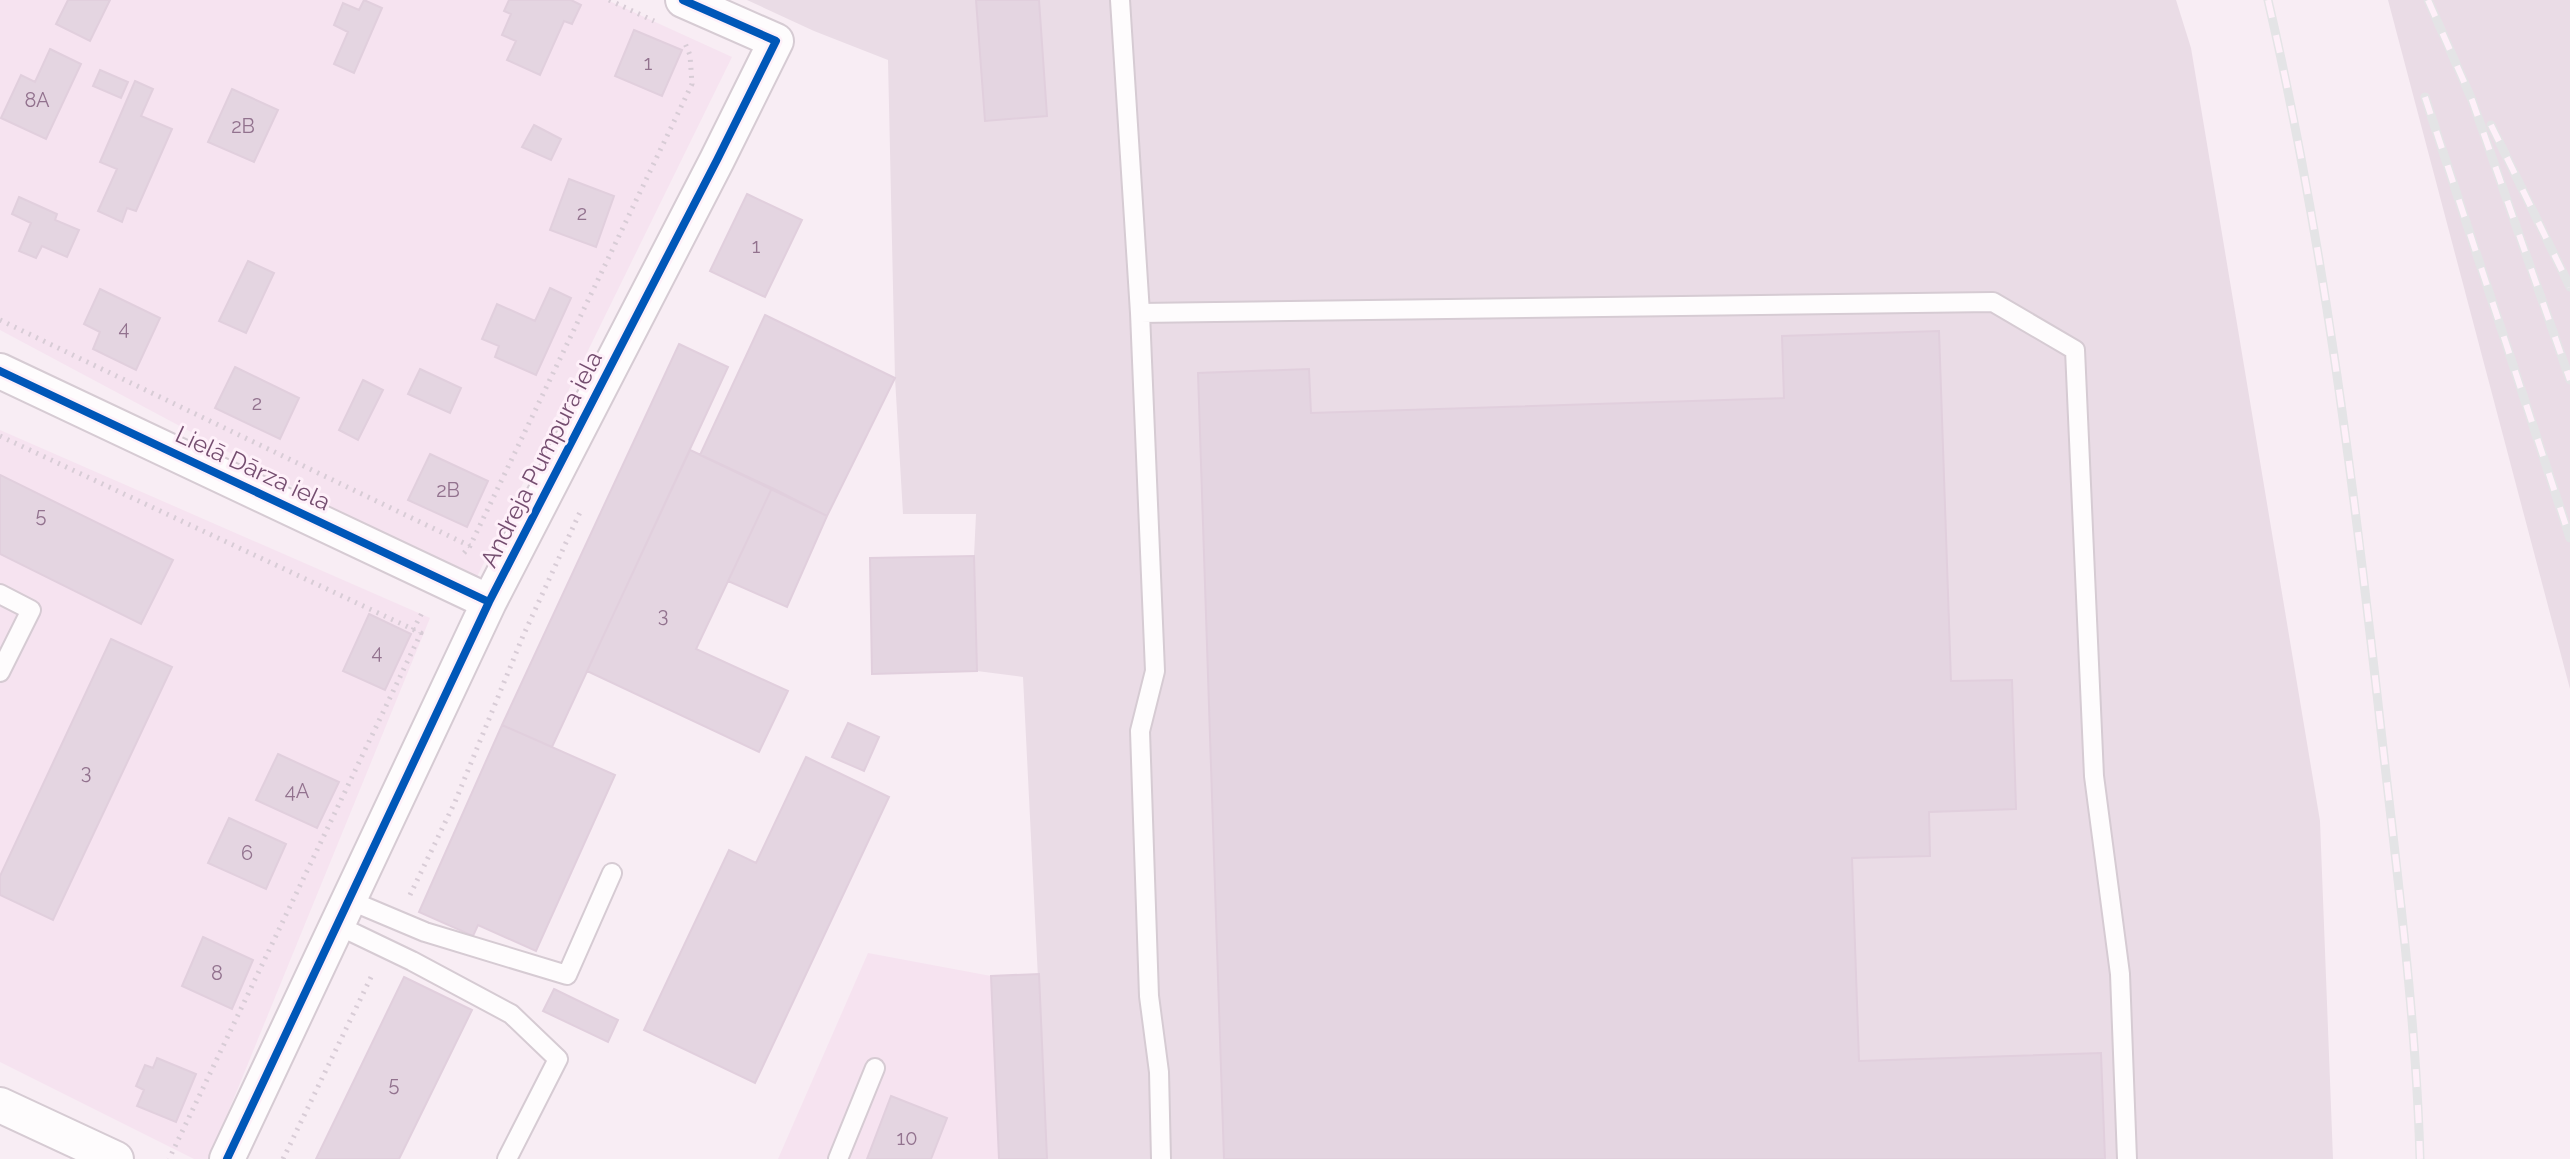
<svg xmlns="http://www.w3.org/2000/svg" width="2570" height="1159" font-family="Raleway,sans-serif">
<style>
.residential{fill:#f6e3f0}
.industrial{fill:#eadce6}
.building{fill:#e4d5e1;stroke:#e1cfdd;stroke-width:2}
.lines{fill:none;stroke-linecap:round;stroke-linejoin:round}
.service-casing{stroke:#d6cbd3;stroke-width:22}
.minor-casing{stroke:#d6cbd3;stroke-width:38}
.path{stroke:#d8ccd6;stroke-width:5;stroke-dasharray:2 6;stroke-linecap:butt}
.service{stroke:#fefcfd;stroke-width:18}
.minor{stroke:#fefcfd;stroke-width:34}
.rail-casing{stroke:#e4e4e6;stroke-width:9}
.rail{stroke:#fef0f9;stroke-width:6;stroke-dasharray:18;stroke-linecap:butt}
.cycleway-casing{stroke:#fef0f9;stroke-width:13}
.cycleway{stroke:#0057b8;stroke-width:8}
.labels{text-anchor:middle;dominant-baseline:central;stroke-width:6;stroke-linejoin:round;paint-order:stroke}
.number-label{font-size:20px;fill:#92728e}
.street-label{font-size:24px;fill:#754e70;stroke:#fef0f9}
</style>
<rect width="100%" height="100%" fill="#f8edf4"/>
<!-- residential -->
<path class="residential" d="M0,0H607L732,57L474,583L0,330Z
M0,430L430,618L209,1159H194L0,1062Z
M868,953L991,976L1039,974L1047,1159H778Z"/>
<!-- industrial -->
<path class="industrial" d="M747,0H2176L2191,48L2320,821L2333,1159H1047L1023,677L977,671L974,556L976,514H903L895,378L888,60L814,31Z
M2388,0H2570V689Z"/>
<!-- building -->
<path class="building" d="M68,0H110L90,41L56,24Z
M364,0L382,8L354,73L334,64L348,32L334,25L343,3L359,10Z
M509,0H571L581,5L572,24L564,21L540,75L507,60L516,41L502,35L511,14L504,11Z
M976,0H1039L1047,116L985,121Z
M634,30L682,50L662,96L615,76Z
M50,49L81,64L46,139L1,118L21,75L35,82Z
M100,70L128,82L121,98L93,86Z
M135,81L153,89L141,116L172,129L136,211L127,208L122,222L98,211L117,169L100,162Z
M232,89L278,110L254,162L208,142Z
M534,125L561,139L551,160L522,147Z
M569,179L614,196L596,247L550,230Z
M747,194L802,220L765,297L710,271Z
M19,197L57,214L55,220L79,230L67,257L42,246L36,258L19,251L31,223L12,214Z
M248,261L274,273L246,333L219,321Z
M550,288L571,298L536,375L495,357L499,346L482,339L497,304L535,321Z
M100,289L160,318L136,370L93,349L100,332L84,324Z
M765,315L895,378L827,516L700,455Z
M1939,331L1951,681L2012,680L2016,809L1929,812L1930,856L1852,858L1859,1061L2101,1053L2105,1159H1224L1198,373L1309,369L1311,413L1784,398L1782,336Z
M679,344L728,367L552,747L502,725Z
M235,367L299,398L280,439L215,408Z
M420,369L461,388L450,413L408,394Z
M363,380L383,390L358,440L339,430Z
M690,450L772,488L696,649L788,691L759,752L587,671Z
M430,454L488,481L467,527L408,500Z
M0,475L173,560L141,624L0,554Z
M772,488L827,516L787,607L728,581Z
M974,556L977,671L872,674L870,558Z
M369,614L411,634L385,690L343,671Z
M111,639L172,667L53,920L0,895V876Z
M848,723L879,737L864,771L832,757Z
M502,725L615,775L536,951L478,925L473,936L419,912Z
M278,754L339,782L317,828L256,800Z
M806,757L889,797L755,1083L644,1030L729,850L756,863Z
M229,818L286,844L266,889L208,863Z
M203,937L253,960L232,1009L182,986Z
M1039,974L1047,1159H999L991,976Z
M404,977L472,1010L399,1159H316Z
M554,989L618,1020L608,1042L543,1011Z
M157,1058L196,1074L176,1122L137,1106L144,1090L136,1086L145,1065L153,1068Z
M891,1096L947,1118L931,1159H867Z"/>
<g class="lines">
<defs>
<path id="service" d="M1120,0L1140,313L1155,671L1140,731L1149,996L1159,1072L1161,1159
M1140,313L1993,302L2075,350L2094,776L2120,974L2127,1159
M0,594L31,610L0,672
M349,900L425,932L567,975L612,873
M337,925L412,961L511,1014L558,1059L507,1159
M838,1159L875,1068"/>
<path id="minor" d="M0,371L489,602
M0,1105L116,1159
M227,1159L489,602L717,160L776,41L683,0"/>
</defs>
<!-- service casing -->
<use href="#service" class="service-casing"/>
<!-- minor casing -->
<use href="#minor" class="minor-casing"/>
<!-- path -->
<path class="path" d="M609,0L654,21
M0,320L470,546
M0,436L421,633L169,1159
M464,553L470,546L692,84L690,55L684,41
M413,630L424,609
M410,895L455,802L523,636L581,510
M283,1159L373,973"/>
<!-- service -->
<use href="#service" class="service"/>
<!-- minor -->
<use href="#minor" class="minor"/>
<defs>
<path id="rail" d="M2268,0C2323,237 2353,479 2380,721C2396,866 2416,1013 2420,1159
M2428,0L2472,100L2570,380
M2425,97L2570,538
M2491,125L2570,287"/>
</defs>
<!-- rail casing -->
<use href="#rail" class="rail-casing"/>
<!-- rail -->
<use href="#rail" class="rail"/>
<defs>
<path id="cycleway" d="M0,371L489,602
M227,1159L489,602L717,160L776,41L683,0"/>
</defs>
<!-- cycleway casing -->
<use href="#cycleway" class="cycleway-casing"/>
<!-- cycleway -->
<use href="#cycleway" class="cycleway"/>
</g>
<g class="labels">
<!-- number labels -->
<g class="number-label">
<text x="648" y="63">1</text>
<text x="37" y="100">8A</text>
<text x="243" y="126">2B</text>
<text x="582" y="213">2</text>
<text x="756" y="246">1</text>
<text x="124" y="328">4</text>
<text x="257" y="403">2</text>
<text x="448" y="490">2B</text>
<text x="41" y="515">5</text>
<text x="663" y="615">3</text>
<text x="377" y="652">4</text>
<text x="86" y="772">3</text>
<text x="297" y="791">4A</text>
<text x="247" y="853">6</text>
<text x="217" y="973">8</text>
<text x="394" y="1084">5</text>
<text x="907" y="1138">10</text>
</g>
<!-- street labels -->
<g class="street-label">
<text transform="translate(541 459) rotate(-63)">Andreja Pumpura iela</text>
<text transform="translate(253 468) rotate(25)">Lielā Dārza iela</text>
</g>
</g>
</svg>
